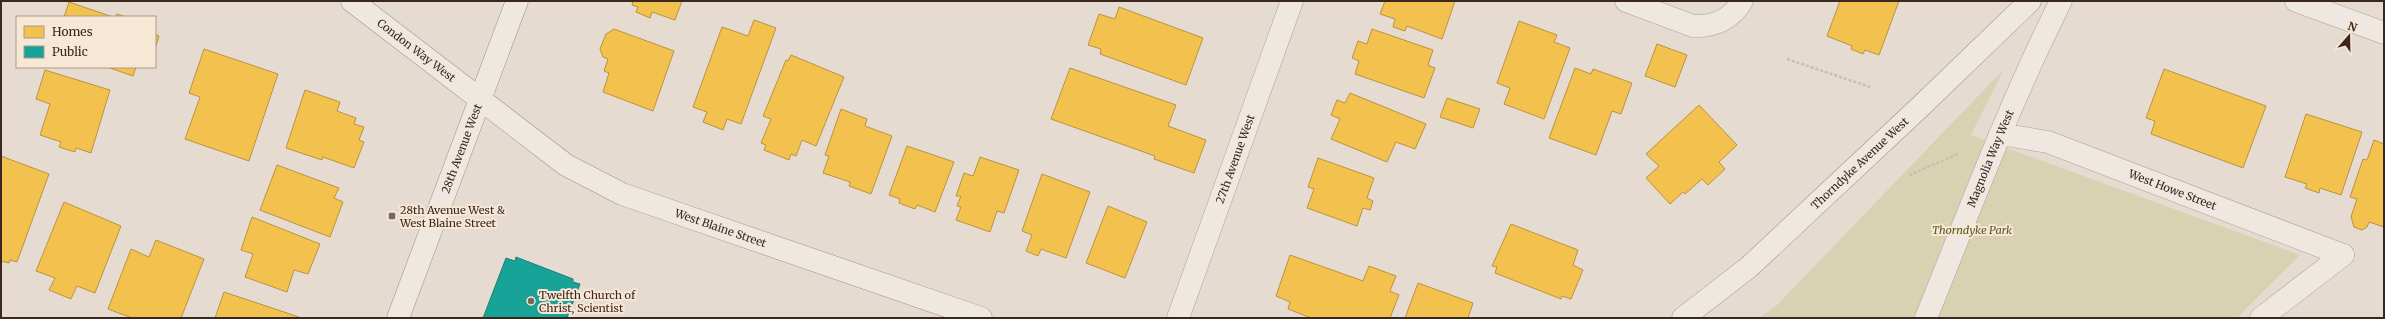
<svg xmlns="http://www.w3.org/2000/svg" width="2385" height="319" font-family="Merriweather,serif">
<style>
.green{fill:#d9d2b2}
.homes{fill:#f2c14e;stroke:#bb9340}
.public{fill:#17a398;stroke:#227e74}
.lines{fill:none;stroke-linecap:round;stroke-linejoin:round}
.street-casing{stroke:#aca198;stroke-width:23}
.secondary-casing{stroke:#9b9088;stroke-width:23}
.path{stroke:#c7beb7;stroke-width:2.5;stroke-dasharray:3 2;stroke-linecap:butt}
.street{stroke:#eee8e1;stroke-width:22}
.secondary{stroke:#eee8e1;stroke-width:22}
.poi-dot{fill:#78665d;stroke:#f7e7d5;stroke-width:1.5}
.labels{text-anchor:middle;dominant-baseline:central;stroke-width:4;stroke-linejoin:round;paint-order:stroke}
.street-label{font-size:11px;fill:#3c271f;stroke:#f7e7d5}
.poi-label{font-size:11px;fill:#3c271f;stroke:#f7e7d5;text-anchor:start}
.park-label{font-size:11px;font-style:italic;fill:#555925;stroke:#f7e7d5}
</style>
<rect width="100%" height="100%" fill="#e6dbd0"/>
<!-- green -->
<path class="green" d="M2004,69L1971,135L2300,255L2237,318H1759L1777,305Z"/>
<!-- homes -->
<path class="homes" d="M633,1H682L675,20L652,12L650,18L636,12L638,7L632,5Z
M1385,1H1455L1442,39L1407,26L1405,31L1393,27L1395,19L1380,14Z
M1840,1H1899L1879,55L1865,50L1863,54L1851,49L1852,46L1827,36Z
M69,2L113,17H64Z
M1119,7L1203,38L1186,85L1100,54L1101,49L1088,45L1099,14L1115,19Z
M117,14L126,17H115Z
M754,20L776,28L741,124L727,119L723,130L703,122L707,112L693,107L722,27L748,36Z
M1519,21L1557,35L1554,42L1570,48L1544,119L1504,104L1510,88L1497,83Z
M614,29L674,51L653,111L603,92L609,73L604,71L608,59L603,57L600,49L606,34Z
M1372,29L1433,50L1428,65L1435,68L1424,98L1355,74L1359,61L1352,58L1358,41L1367,44Z
M155,34L159,36L155,49Z
M1657,44L1687,55L1675,87L1645,76Z
M204,49L278,74L249,161L185,139L200,97L189,93Z
M791,55L844,77L816,146L802,140L796,156L791,154L789,160L764,150L766,145L761,143L771,119L763,116L786,60L788,61Z
M107,67H136L133,76Z
M1070,68L1176,105L1168,126L1206,140L1194,173L1154,159L1155,156L1051,119Z
M1575,68L1591,74L1593,69L1632,83L1621,114L1612,111L1596,155L1549,138Z
M2164,69L2266,106L2243,168L2151,134L2155,121L2146,118Z
M45,70L110,90L91,153L76,148L75,152L59,147L61,142L40,135L50,104L36,99Z
M305,90L340,102L337,111L356,118L354,124L364,127L359,140L364,142L354,168L323,157L322,160L286,148Z
M1350,93L1426,124L1415,149L1396,142L1387,162L1331,139L1340,119L1331,115L1337,100L1345,103Z
M1447,98L1480,109L1473,128L1440,117Z
M1699,105L1737,145L1719,162L1725,169L1708,185L1702,179L1685,194L1683,192L1670,204L1646,178L1659,166L1646,154Z
M841,109L867,119L865,126L892,136L871,194L849,186L850,182L823,173L829,156L825,155Z
M2306,114L2362,132L2341,195L2320,188L2319,193L2305,188L2307,184L2285,177Z
M2374,140L2384,144V227L2369,222L2367,227L2362,230L2354,227L2351,217L2357,199L2350,197L2363,159L2367,160Z
M907,146L954,162L935,212L917,205L915,209L899,203L900,199L889,195Z
M1,156L49,174L17,262L10,260L9,263L1,261Z
M980,157L1019,170L1004,213L997,211L990,232L956,220L961,207L957,206L961,196H956L964,173L973,176Z
M1318,158L1374,178L1367,198L1373,201L1370,210L1363,208L1357,226L1307,208L1314,189L1308,187Z
M277,165L339,188L334,198L343,202L330,237L260,210Z
M1042,174L1090,192L1066,258L1041,249L1038,256L1026,251L1032,235L1022,231Z
M64,202L121,226L95,293L77,286L71,299L49,290L55,278L36,271Z
M1108,206L1147,222L1125,278L1086,263Z
M252,217L320,244L308,274L294,270L287,292L245,277L253,254L241,250Z
M1511,224L1578,250L1573,265L1583,270L1571,299L1562,296L1561,299L1495,273L1497,267L1492,266Z
M156,240L204,259L181,318H132L108,309L131,249L149,257Z
M1290,255L1363,281L1369,266L1396,276L1390,291L1399,295L1390,318H1311L1288,309L1290,302L1276,296Z
M1418,283L1473,303L1468,318H1405Z
M224,292L299,317V318H215Z"/>
<!-- public -->
<path class="public" d="M516,257L573,279V282L580,284L567,318H483L506,258L515,261Z"/>
<g class="lines">
<defs>
<g id="street">
<path d="M1626,1L1693,26C1714,27 1732,19 1742,1"/>
<path d="M2296,1L2384,33"/>
<path id="s1" d="M2000,134L2048,142L2343,255"/>
<path id="s2" d="M1178,318L1292,1"/>
<path id="s3" d="M1926,318C1969,212 2009,104 2061,1"/>
<path d="M2261,318L2343,255"/>
</g>
<g id="secondary">
<path id="s4" d="M352,1L566,165L622,194L981,318"/>
<path id="s5" d="M398,318L517,1"/>
<path id="s6" d="M1683,318L1749,267L1921,106L2030,1"/>
</g>
</defs>
<!-- street casing -->
<use href="#street" class="street-casing"/>
<!-- secondary casing -->
<use href="#secondary" class="secondary-casing"/>
<!-- path -->
<path class="path" d="M1787,59L1870,87
M1909,175L1958,154"/>
<!-- street -->
<use href="#street" class="street"/>
<!-- secondary -->
<use href="#secondary" class="secondary"/>
</g>
<!-- markers -->
<g class="poi-dot">
<rect x="388" y="212" width="8" height="8" rx="2"/>
<circle cx="531" cy="301" r="4"/>
</g>
<g class="labels">
<!-- street labels -->
<g class="street-label">
<text stroke="none"><textPath href="#s4" startOffset="81">Condon Way West</textPath></text>
<text stroke="none"><textPath href="#s5" startOffset="181">28th Avenue West</textPath></text>
<text stroke="none"><textPath href="#s3" startOffset="172">Magnolia Way West</textPath></text>
<text stroke="none"><textPath href="#s2" startOffset="169">27th Avenue West</textPath></text>
<text stroke="none"><textPath href="#s6" startOffset="235">Thorndyke Avenue West</textPath></text>
<text stroke="none"><textPath href="#s1" startOffset="182">West Howe Street</textPath></text>
<text stroke="none"><textPath href="#s4" startOffset="437">West Blaine Street</textPath></text>
</g>
<!-- poi labels -->
<g class="poi-label">
<text x="400" y="210">28th Avenue West &amp;<tspan x="400" dy="13">West Blaine Street</tspan></text>
<text x="539" y="295">Twelfth Church of<tspan x="539" dy="13">Christ, Scientist</tspan></text>
</g>
<!-- park labels -->
<g class="park-label">
<text x="1972" y="230">Thorndyke Park</text>
</g>
</g>
<!-- border -->
<rect width="2385" height="319" fill="none" stroke="#3c271f" stroke-width="4"/>
<!-- legend -->
<rect x="16" y="16" width="140" height="52" fill="#f7e7d5" stroke="#ac9a8c"/>
<rect x="24" y="26" width="20" height="12" fill="#f2c14e" stroke="#ac9a8c"/>
<text x="52" y="36" font-size="12" fill="#3c271f">Homes</text>
<rect x="24" y="46" width="20" height="12" fill="#17a398" stroke="#ac9a8c"/>
<text x="52" y="56" font-size="12" fill="#3c271f">Public</text>
<!-- north arrow -->
<g transform="translate(2349 36) rotate(20)" stroke="#f7e7d5" stroke-width="3" paint-order="stroke">
<path d="M0-3L7 15L0 10L-7 15Z" fill="#3c271f"/>
<text y="-6" font-size="11" font-weight="bold" text-anchor="middle" fill="#3c271f">N</text>
</g>
</svg>
